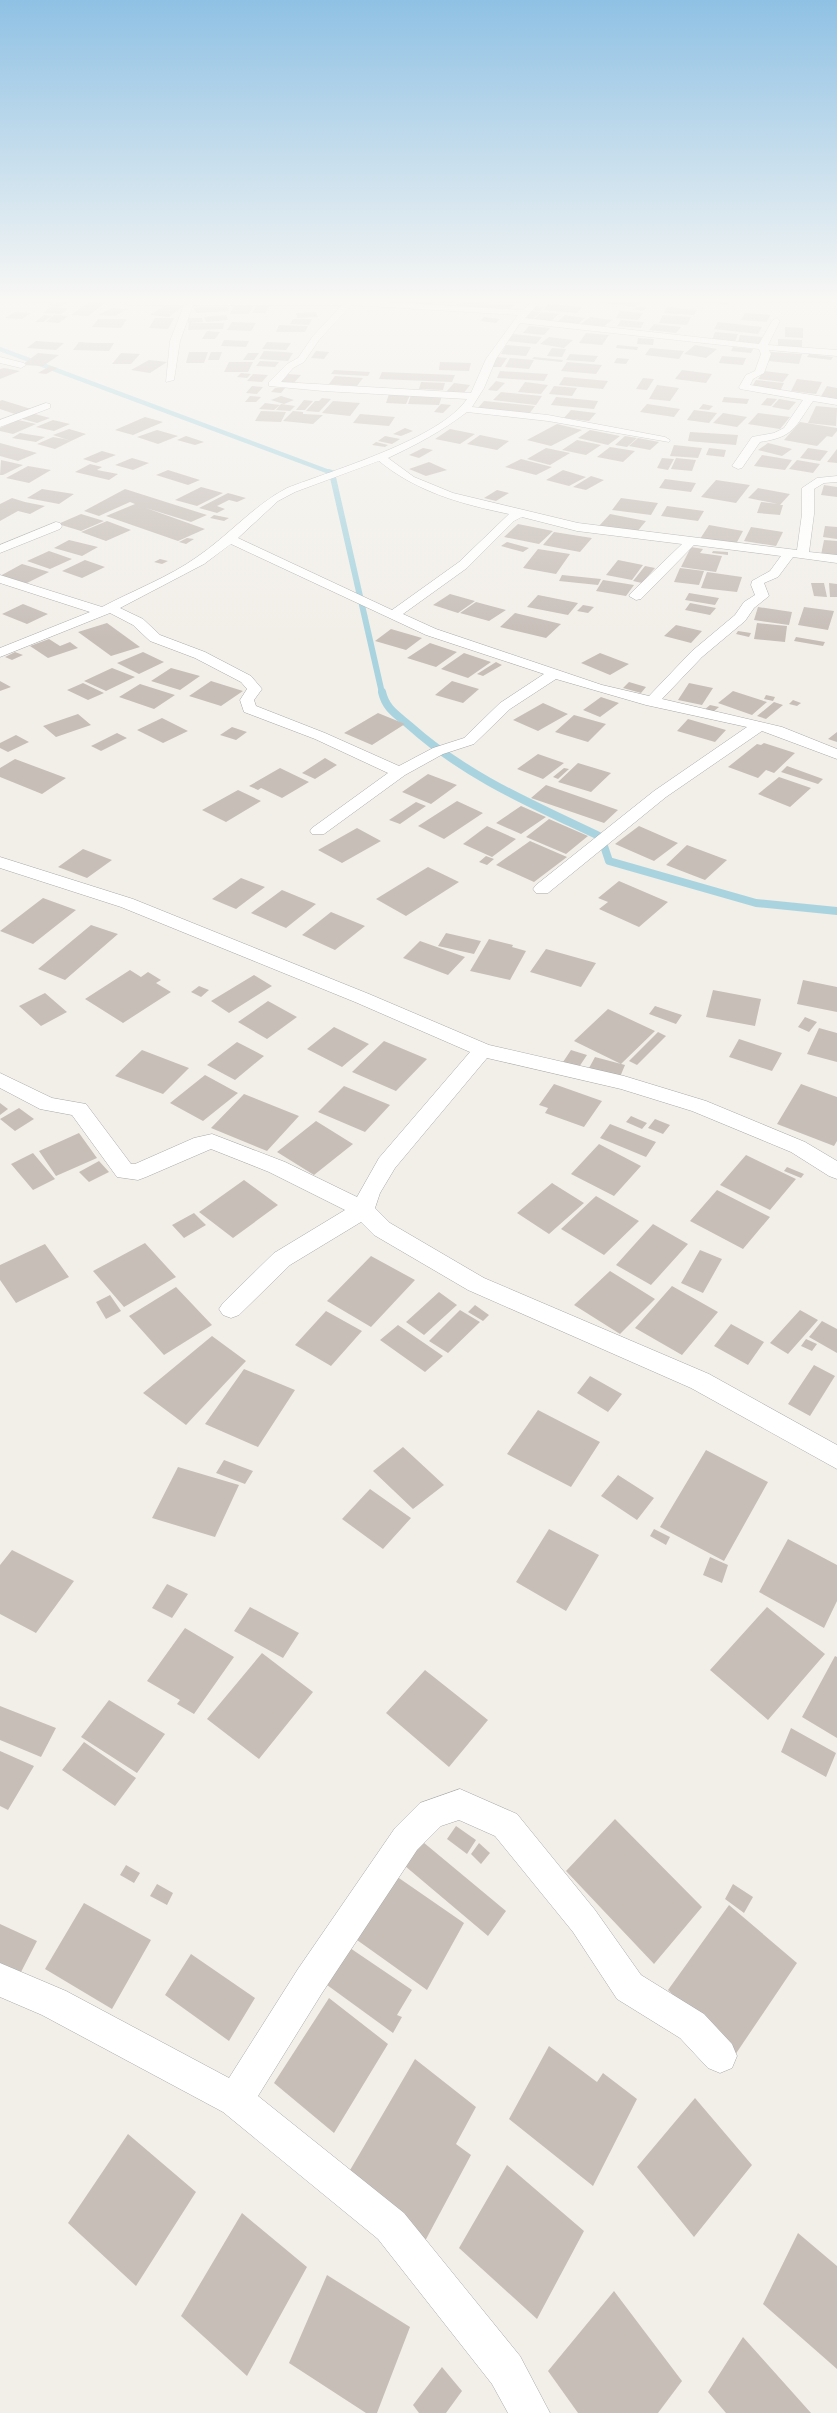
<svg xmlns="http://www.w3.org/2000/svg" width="837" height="2413" font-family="Commissioner,sans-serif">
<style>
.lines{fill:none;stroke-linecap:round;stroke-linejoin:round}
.stream-far2{stroke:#a9d4df;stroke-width:4.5}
.stream-far1{stroke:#a9d4df;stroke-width:6}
.stream{stroke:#a9d4df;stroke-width:8}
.building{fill:#c7beb8}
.minor-casing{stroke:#a9a9a9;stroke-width:1}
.minor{fill:#fff;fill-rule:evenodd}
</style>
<rect width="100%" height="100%" fill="#f2efe9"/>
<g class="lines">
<!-- stream-far2 -->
<path class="stream-far2" d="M0,349L332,473"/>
<!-- stream-far1 -->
<path class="stream-far1" d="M329,472L332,473L382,693"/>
<!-- stream -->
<path class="stream" d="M382,692C386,709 396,714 410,726C467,777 532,804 601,837L609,861L756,903L837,911"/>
</g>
<!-- building -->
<path class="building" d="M29,302H49L44,304Z
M56,302H70L59,307L48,305Z
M89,302L105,303L88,316L71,315Z
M406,302H434L432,305Z
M463,302H473L514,305L509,311L458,307Z
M498,302H520L519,304Z
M597,302H639L634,307Z
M703,302H729L728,305Z
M548,304L582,307L577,313L543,310Z
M164,306L182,307L169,317L150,315Z
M234,306H253L249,314H230Z
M257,306H270L265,313H252Z
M535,306L544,307L540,311L531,310Z
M50,307L63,308H68L62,314L43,313Z
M208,307H227L229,311L196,313L194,308Z
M638,307L647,308L642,311L633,309Z
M667,307L697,310L694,315L664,313Z
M112,308L128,309L115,316L98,315Z
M531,311L541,312L531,320L521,319Z
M620,311L643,313L638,320L616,318Z
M15,312L31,313L22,319L5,318Z
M316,312L318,317L297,318L296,313Z
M542,312L559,314L551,321L534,319Z
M745,313L770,315L767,322L741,320Z
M44,315L52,316L43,322H35Z
M54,315L68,316L59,323L46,322Z
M226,315L228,320L206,322L204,317Z
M565,315L585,318L577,325L556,323Z
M663,315L691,317L687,325L659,323Z
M484,317L500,319L496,323L480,321Z
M590,317L612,320L603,327L581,324Z
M155,318H174L168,329L149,328Z
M188,318H202L203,322L188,323Z
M98,319H127L121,328L92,327Z
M293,319H312L309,325L290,324Z
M621,320L644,322L641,328L617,326Z
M232,322L256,323L251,331L227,330Z
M718,322L762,327L758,334L714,329Z
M189,323H224L223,329L188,330Z
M654,324L681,327L676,333L649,330Z
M279,325L308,326L305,332H276Z
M529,326L550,328L544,335L523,333Z
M785,327L803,328V338L785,337Z
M207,331L220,332L215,339H202Z
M715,332L738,334L735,342L712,340Z
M586,333L609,335L602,345L579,343Z
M513,334L542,337L536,344L507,341Z
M740,335L762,337L760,344L738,343Z
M549,337L573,340L564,348L540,344Z
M638,338L654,339L653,345L637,344Z
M778,339L802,340V349L778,348Z
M224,340L249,341L246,347L221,346Z
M36,341L64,343L56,350L27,348Z
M79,342L93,343H114L109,351L73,350Z
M267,342L291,343L286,350L262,349Z
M506,345L531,347L526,356L501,354Z
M617,345L638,347L637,350L616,348Z
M695,345L717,349L706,358L684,354Z
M733,347L753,349L751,353L731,351Z
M552,348L566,349L562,357L547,356Z
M650,348L684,351L679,359L645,355Z
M264,351L285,352L293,353L288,361L259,359Z
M316,351L329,352L324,359L311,358Z
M189,352H208L204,363H186Z
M211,352H222L219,360H208Z
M771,352L802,354L799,364L768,361Z
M38,353L59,355L43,366L22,365Z
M121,353L140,354L131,364H112Z
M248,353H259L254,360H243Z
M570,354L598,356L594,362L566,360Z
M809,354L833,357L831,360L807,357Z
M722,356L746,358L743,365L719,363Z
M497,357L507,358L501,367H492Z
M534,357L563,360L562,362L532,359Z
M510,358L534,360L529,369L505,367Z
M617,358L629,359L626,364L614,363Z
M149,360L167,362L150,373L131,370Z
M260,361L279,362L275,367L256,366Z
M229,362H253L248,372H224Z
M440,362L471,363L469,371L439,370Z
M567,362L602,365L596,374L561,371Z
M50,366L58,368L46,374L38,373Z
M4,368L20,371L0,379V369Z
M334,370L370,372L368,376L331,374Z
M682,370L712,374L706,383L675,379Z
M500,371L548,374L544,381L497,378Z
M764,371L789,374L783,382L758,379Z
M382,372L455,375L452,382L379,379Z
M241,373L251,374L247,378L237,377Z
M253,374L268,375L262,382L247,381Z
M288,374L301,375L292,385L279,384Z
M335,376L363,378L357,386L329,384Z
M564,377L608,381L603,389L559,385Z
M643,378L654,379L647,390L636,389Z
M797,379L822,382L816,394L791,391Z
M756,380L784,383L780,391L751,388Z
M496,381L505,383L497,391L488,390Z
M421,382L445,383L443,390L419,389Z
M525,382L548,385L541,394L518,392Z
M454,383L470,385L463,394L446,392Z
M657,385L679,388L670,401L649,399Z
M252,386L263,387L257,394L246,393Z
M554,386L577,388L572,396L549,394Z
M827,386L837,388V401L820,398Z
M275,388H285L281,393L271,392Z
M501,392L542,396L536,405L493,400Z
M389,394L410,395L406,404L386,403Z
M411,395L442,396L439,405L408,404Z
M250,396L261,397L256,402H245Z
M281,396L294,400L284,404L271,400Z
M556,397L598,401L594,409L551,405Z
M724,397L749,399L747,404L722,402Z
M322,398L331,399L319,412L306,411L315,401H319Z
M767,398L777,399L771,406L761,405Z
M779,399L796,402L789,410L772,407Z
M2,400L31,409L15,414L0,409V401Z
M304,400L313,401L305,410H296Z
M333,401L360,403L350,416L322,413Z
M484,401L535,406L529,414L477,409Z
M265,403L280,405L274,410L259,409Z
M281,404L295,406L290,411L276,410Z
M441,404L451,405L443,413L434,412Z
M647,404L680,409L674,417L640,412Z
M703,404L713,406L709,410L699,409Z
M816,406L837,408L836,426L808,423Z
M571,410L596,413L589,421L564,418Z
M694,410L717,413L709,423L687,420Z
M261,411L286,412L281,422L255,421Z
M293,411L303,412V414L323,415L313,424L283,421Z
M31,413L50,418L37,423L19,418Z
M723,413L747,417L737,427L713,423Z
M758,413L790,417L780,429L748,424Z
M360,414L395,417L389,426L353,423Z
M145,417L163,422L133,435L115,430Z
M18,420L36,424L13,434L0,431V428Z
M53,420L70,424L54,431L36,427Z
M800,422L837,428V431L832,437L817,434L827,436L817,446L784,440Z
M557,424L582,430L551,446L527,440Z
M405,428L413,431L401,436L393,434Z
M69,429L86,434L71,441L53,435Z
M450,429L475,434L460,444L435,439Z
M157,430L178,436L158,444L137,437Z
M590,430L620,436L608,445L578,438Z
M690,432L738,435L736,445L688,441Z
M20,433L45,437L36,442L12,438Z
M480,435L509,441L497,450L467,444Z
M186,436L204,442L195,445L177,440Z
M385,436L400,439L392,444L378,441Z
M625,436L637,438L627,447L615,445Z
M53,437L64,439L71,441L55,449L37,444Z
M638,438L659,442L650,450L629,446Z
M577,440L601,445L586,455L562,450Z
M376,442L388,445L385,447L372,445Z
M0,443L37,453L18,461L0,456Z
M768,443L792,449L782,456L758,450Z
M674,445L702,448L698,458L670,456Z
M610,447L635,451L623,462L597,457Z
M423,448L433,450L419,458L409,455Z
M546,448L570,453L550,465L527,459Z
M709,448L726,450L724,457L706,455Z
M808,448L828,451L820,461L800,458Z
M837,449V463L827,462Z
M102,451L116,455L96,463L83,459Z
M762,455L792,460L785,470L754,466Z
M132,458L149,463L133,470L115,465Z
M662,458L674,459L668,470L657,468Z
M676,458L696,460L692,471L671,469Z
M521,459L552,467L536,475L505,467Z
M1,460L23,465L3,475H0Z
M797,460L820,464L813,473L789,469Z
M429,462L447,470L426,476L409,469Z
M90,464L102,467L97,470L118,474L109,480L75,472Z
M28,466L51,470L29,483L6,478Z
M168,470L200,480L188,485L156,475Z
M563,470L586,477L569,486L546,480Z
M591,476L604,480L586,490L573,487Z
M665,479L696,483L691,492L659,488Z
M716,480L750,485L736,503L701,497Z
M824,485L837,487V497L821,495Z
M201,487L223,493L197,506L175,500Z
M758,488L790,494L780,505H783L780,515L757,513L761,502L778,504L748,498Z
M42,489L74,494L59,504L27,498Z
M125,489L207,515L191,522L146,508L205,529L178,541L106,516L135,504L130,502L99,516L84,511Z
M497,490L509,493L496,501L484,498Z
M228,493L246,498L237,502L229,500L217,506L225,509L217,513L199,508Z
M12,498L25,502L45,506L30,514L18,511L0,521V504Z
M621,498L658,503L651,515L612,510Z
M667,506L704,511L698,521L661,516Z
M81,514L104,521L81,531L58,524Z
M610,514L646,521L636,533L599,526Z
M214,515L229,518L224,521L210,518Z
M107,521L131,530L106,541L81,532Z
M518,524L553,531L539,544L504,537Z
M709,525L743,531L736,544L700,539Z
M825,526L837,527V539L823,537Z
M751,527L783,532L776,546L744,541Z
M554,532L592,538L580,552L543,545Z
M187,538L194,539L186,544L179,542Z
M69,540L98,547L82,556L54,548Z
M824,540L837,541V557L821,555Z
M507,542L529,548L523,552L501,546Z
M691,547L703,549L700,553L722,556L716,572L681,567Z
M538,549L570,554L556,574L523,568Z
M49,551L72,559L50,569L27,561Z
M713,551L728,552V555L712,553Z
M160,559L168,561L162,564L154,562Z
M85,560L105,567L82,578L62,571Z
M618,560L643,565L632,580L606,575Z
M22,564L49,572L25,584L0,576Z
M645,566L655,568L642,583L633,581Z
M680,568L704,571L699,585L674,582Z
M707,572L742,577L737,592L701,588Z
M562,575L601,579L598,585L559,581Z
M603,580L634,585L626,596L596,591Z
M811,583H824L827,597L814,596Z
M829,583L837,584V597H830Z
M689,593L719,598L715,605L685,600Z
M450,594L475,601L458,613L433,605Z
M538,595L578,603L568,615L527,607Z
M476,602L506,610L489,621L460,613Z
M690,603L716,608L710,615L685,610Z
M23,604L48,614L27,624L2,614Z
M583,605L594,607L588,613L577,611Z
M758,607L792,612L789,625L754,620Z
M804,607L834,611L828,630L798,625Z
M515,613L561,624L546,638L500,627Z
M107,623L140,647L111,656L78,632Z
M757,623L787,626L785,642L754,639Z
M676,625L702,631L691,643L664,636Z
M391,629L422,638L406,650L375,641Z
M738,631L751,633L749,637L736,634Z
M796,637L825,642L823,646L794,641Z
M49,639L60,646L70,642L78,648L48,658L30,646Z
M430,643L457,652L436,667L407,658Z
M15,652L23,655L12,660L5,657Z
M143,652L164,662L139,674L117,663Z
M464,653L491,662L468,678L441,669Z
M600,653L629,664L610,675L581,663Z
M496,662L502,665L483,676L477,674Z
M112,668L135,677L106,691L84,681Z
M171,668L200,676L180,690L151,681Z
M0,681L11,687L0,691Z
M211,681L243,691L221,706L189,696Z
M452,681L479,689L463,703L435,695Z
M629,682L646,687L641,693L623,688Z
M83,683L104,693L88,700L67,690Z
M689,683L713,688L702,705L678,700Z
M140,684L175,695L154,709L119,697Z
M733,691L767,702L752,715L718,703Z
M766,695L775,697L773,701L764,699Z
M601,697L619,703L600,717L583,710Z
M793,700L801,703L797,706L789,704Z
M774,702L783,705L766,719L757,716Z
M543,703L568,714L538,731L513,720Z
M710,705L719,707L713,712L704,710Z
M378,713L405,724L372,745L344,733Z
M78,714L91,725L56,737L43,726Z
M574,715L606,724L588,742L555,732Z
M162,718L188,731L163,743L137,730Z
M688,719L726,730L715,742L677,731Z
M232,727L247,732L236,740L220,735Z
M837,732V742L828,739Z
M117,733L127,738L101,751L91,746Z
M16,735L29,742L8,752L0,748V743Z
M764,743L795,753L774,773L766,770L758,778L728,767L757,744L761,745Z
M538,754L564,763L543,779L517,769Z
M325,758L337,765L315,779L302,773Z
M15,759L66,778L42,794L0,777V768Z
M578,763L611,773L591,792L558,782Z
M787,766L823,779L818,784L781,772Z
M280,768L309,782L282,798L261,788L258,790L249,786Z
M564,768L569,769L558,779L553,777Z
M428,774L457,785L431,804L402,792Z
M779,777L811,788L790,807L758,794Z
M546,785L618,810L604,823L531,798Z
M238,790L261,801L226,822L202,810Z
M457,801L483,813L444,839L418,826Z
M416,802L426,806L400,824L389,820Z
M521,806L546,817L521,834L496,823Z
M549,819L588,836L566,854L526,837Z
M487,826L516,839L492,857L463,844Z
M639,826L678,843L654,861L615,844Z
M357,828L381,841L342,863L318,850Z
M530,841L567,857L534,882L496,865Z
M687,845L727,860L705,880L666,865Z
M83,849L112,860L87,878L58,867Z
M486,856L494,859L487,865L479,862Z
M428,867L459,882L406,916L376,899Z
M241,878L265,887L236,909L212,899Z
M619,881L668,902L639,927L599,909L608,902L598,898Z
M282,890L316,904L286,928L251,913Z
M43,898L76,910L33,944L0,931Z
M331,912L365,926L335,950L302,935Z
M91,925L118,934L65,980L38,969Z
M446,933L481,941L474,954L438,946Z
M489,939L513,945L512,947L526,951L510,980L470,971Z
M420,941L465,957L448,975L403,958Z
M546,949L596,963L581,987L530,972Z
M130,970L141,977L148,972L161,980L156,983L171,992L123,1023L85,999Z
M254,975L272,986L229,1013L211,1001Z
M803,980L837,987V1012L797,1004Z
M199,986L209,990L201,997L191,992Z
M713,990L761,999L755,1026L706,1017Z
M45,993L67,1012L41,1026L19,1006Z
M268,1001L297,1017L267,1039L238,1022Z
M655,1006L682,1015L676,1024L649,1014Z
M608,1009L655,1031L621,1064L574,1041Z
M805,1017L817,1022L809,1032L798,1027Z
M334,1027L369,1044L342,1067L307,1049Z
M819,1028L837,1033V1062L807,1054Z
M658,1032L666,1036L637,1065L629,1061Z
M739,1039L782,1053L772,1071L729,1057Z
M384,1041L427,1059L396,1091L352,1072Z
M237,1042L264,1056L235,1080L207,1065Z
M142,1050L189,1068L163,1094L115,1076Z
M571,1050L587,1055L579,1067L563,1062Z
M595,1057L625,1065L620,1077L589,1068Z
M205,1075L238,1093L203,1121L170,1103Z
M554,1084L602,1101L584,1127L545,1113L548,1108L539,1105Z
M801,1084L837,1097V1141L834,1146L777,1124Z
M344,1086L390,1105L365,1132L318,1112Z
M244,1094L299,1116L267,1151L211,1128Z
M0,1103L8,1109L0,1115Z
M19,1108L34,1119L15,1131L0,1119Z
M631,1116L647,1123L642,1129L626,1122Z
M655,1119L670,1125L663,1134L648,1128Z
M316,1121L353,1144L314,1175L277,1152Z
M610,1124L656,1142L646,1157L600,1138Z
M79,1133L97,1158L56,1176L39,1151Z
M599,1144L641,1166L614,1196L571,1174Z
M33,1153L55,1179L33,1190L11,1164Z
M746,1155L796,1179L770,1210L720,1185Z
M99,1161L109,1172L89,1182L79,1172Z
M787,1167L804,1174L801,1178L784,1171Z
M244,1180L278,1205L233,1238L199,1212Z
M552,1183L584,1203L549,1234L517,1213Z
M717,1190L770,1217L743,1249L690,1221Z
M596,1196L639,1221L604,1255L561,1229Z
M194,1213L206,1225L184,1238L172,1225Z
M653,1224L688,1244L651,1285L616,1265Z
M145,1243L176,1277L124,1307L93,1271Z
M45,1244L69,1277L16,1303L0,1280V1265Z
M700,1250L722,1259L703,1293L681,1283Z
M371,1256L415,1280L371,1327L327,1301Z
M610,1271L655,1299L620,1334L574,1305Z
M672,1286L718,1312L682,1355L635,1328Z
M176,1287L212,1325L164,1355L129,1316Z
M439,1292L457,1305L424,1335L406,1322Z
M110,1295L121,1311L106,1319L96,1302Z
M475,1305L489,1315L483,1321L468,1312Z
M460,1310L480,1322L448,1353L429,1341Z
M800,1310L818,1320L788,1354L770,1343Z
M326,1311L362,1331L331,1366L295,1345Z
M822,1321L837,1329V1353L809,1337Z
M731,1324L764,1342L748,1365L714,1346Z
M398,1325L443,1356L425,1372L380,1340Z
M212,1336L246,1361L186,1425L143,1393Z
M806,1339L817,1344L812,1351L801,1346Z
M814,1365L835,1376L810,1416L788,1404Z
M244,1369L295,1390L258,1447L205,1424Z
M590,1376L622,1394L608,1412L577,1393Z
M538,1410L600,1442L571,1487L507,1454Z
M403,1447L444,1485L413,1509L373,1471Z
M706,1450L768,1482L724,1561L660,1527Z
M224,1460L253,1471L245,1484L216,1473Z
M178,1467L239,1485L215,1537L152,1518Z
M618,1475L654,1498L637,1520L601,1496Z
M370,1489L411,1518L383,1549L342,1519Z
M549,1529L599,1555L566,1611L516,1582Z
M654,1529L670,1537L666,1545L650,1536Z
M788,1539L837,1565V1601L824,1628L759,1592Z
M12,1550L74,1581L36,1633L0,1614V1565Z
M710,1557L728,1565L722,1583L703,1575Z
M167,1584L188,1594L172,1618L152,1608Z
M250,1607L299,1633L283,1658L234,1631Z
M767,1607L825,1654L768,1720L710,1670Z
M185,1628L234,1657L194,1714L177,1704L180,1700L147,1681Z
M262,1653L313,1692L259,1759L207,1719Z
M835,1656L837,1657V1738L802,1717Z
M425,1670L488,1720L449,1767L386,1713Z
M109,1700L165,1734L137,1773L81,1737Z
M0,1706L56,1728L41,1757L0,1740Z
M791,1728L836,1753L826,1777L781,1752Z
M84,1742L136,1778L115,1806L62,1770Z
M0,1751L34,1766L8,1810L0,1806Z
M615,1819L702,1907L654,1964L566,1871Z
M456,1826L476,1840L467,1854L447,1839Z
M423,1842L506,1911L488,1936L405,1866Z
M479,1843L490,1853L481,1864L471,1854Z
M126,1865L140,1873L134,1883L120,1875Z
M396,1876L464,1923L427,1990L357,1940Z
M157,1884L173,1893L167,1905L150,1896Z
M733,1884L753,1897L744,1913L725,1899Z
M84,1903L151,1940L112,2009L45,1969Z
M729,1905L797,1963L735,2055L668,1990Z
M0,1924L37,1941L21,1972L0,1963Z
M350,1948L412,1990L397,2015L402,2017L393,2033L327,1985Z
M191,1954L255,1998L229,2041L165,1995Z
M329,1998L388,2044L334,2133L274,2083Z
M549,2046L597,2082L603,2073L637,2099L593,2186L509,2119Z
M415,2059L476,2107L456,2144L471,2155L424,2243L346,2177Z
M695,2098L752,2165L694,2237L637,2167Z
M128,2134L196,2192L136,2286L68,2223Z
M507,2165L584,2231L537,2319L459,2248Z
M242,2213L307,2267L247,2376L181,2316Z
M798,2233L837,2266V2369L763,2304Z
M327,2275L410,2327L377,2413H366L289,2363Z
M614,2291L682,2381L658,2413H578L548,2371Z
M743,2337L811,2413H726L708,2392Z
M442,2367L462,2391L446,2413H419L413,2405Z"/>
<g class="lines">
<defs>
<path id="minor" d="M124,302H385L523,310L531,302H540L525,318L759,344L772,321L776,318L780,321L768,345L837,350V356L769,350L771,354L764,373L753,379L750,385L837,399V405L813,401C794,428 794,437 760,442L742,468L738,469L732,466L752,437L774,433L784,428L803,400L740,389L739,387L746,375L755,371L761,354L759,349L520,323L496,359L484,388L472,407L548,415L665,437L670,440L669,442L548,421L467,412C442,431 416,445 388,458L414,477L453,493L578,523L797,550L802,514V488L817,478L837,476V482L824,483L814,489V514L809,552L837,555V563L793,557L778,577L764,583L769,596L754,608L745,621L702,657L662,699L782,727L837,749V759L762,731L666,797L548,893H536L533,889L536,885L654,791L747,727L646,705L556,679L510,709L474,744L443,754L405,775L324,834H312L310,831L312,828L388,773L315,739L244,712L240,700L247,689L241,682L195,658L150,641L133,625L110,613L0,657V648L90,612L0,583V575L102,607C132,591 169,577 197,557C228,536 254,505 287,488C333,470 440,439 467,399L323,391L269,386V382L287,364L298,358L313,336L342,305H193L180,341L174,380L166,382L170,341L184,305H128ZM351,305L518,315L486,359L471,393L281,382L293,368L304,362L319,340ZM379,461C417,492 461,504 509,514L459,562L392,610L238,538L278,501L295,492ZM522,517L577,531L682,544L631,593L629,596L636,600L641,599L694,545L781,556L770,571L752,581L751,585L755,595L744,602L735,615L692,651L649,696L602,685L436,629L403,614L467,568L514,521ZM231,544L426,635L544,674L500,703L464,738L433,748L399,766L325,733L256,706L254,700L262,689L251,676L205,652L160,635L143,619L120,608L204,564Z
M0,357L24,363L26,365L21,368L0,363Z
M46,403L50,404V408L0,427V420Z
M56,522L60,523L62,526L60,529L0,553V545Z
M0,857L133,899L369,994L489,1045L624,1076L706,1101L805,1142L837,1161V1179L829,1176L791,1152L692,1111L621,1089L487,1058L395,1168L380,1193L375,1208L390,1223L484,1278L709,1374L837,1445V1469L691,1388L468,1290L374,1235L361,1222L290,1265L239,1315L231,1318L223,1315L219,1309L223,1303L274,1253L345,1210L269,1172L211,1149L146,1177L138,1180L117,1177L72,1115L40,1109L0,1088V1073L52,1098L86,1104L131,1164H135L194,1138L212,1134L285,1162L357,1197L379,1158L470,1052L355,1002L121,907L0,868Z
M460,1789L517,1814L595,1910L641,1975L704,2014L732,2044L737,2056L732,2068L720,2073L708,2068L680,2038L617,1999L573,1932L495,1836L459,1820L441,1826L417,1850L322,1993L258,2096L404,2213L520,2356L550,2413H508L492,2384L378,2239L223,2112L42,2015L0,1997V1963L66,1991L229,2078L298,1969L395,1828L420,1803Z"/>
</defs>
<!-- minor casing -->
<use href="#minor" class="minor-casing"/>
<!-- minor -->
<use href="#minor" class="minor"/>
</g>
<!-- sky -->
<linearGradient id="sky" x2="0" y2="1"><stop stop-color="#8fc1e4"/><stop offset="0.47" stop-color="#f9f8f5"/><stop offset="1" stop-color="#f9f8f5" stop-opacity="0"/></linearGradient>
<rect width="837" height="639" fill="url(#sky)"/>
</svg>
